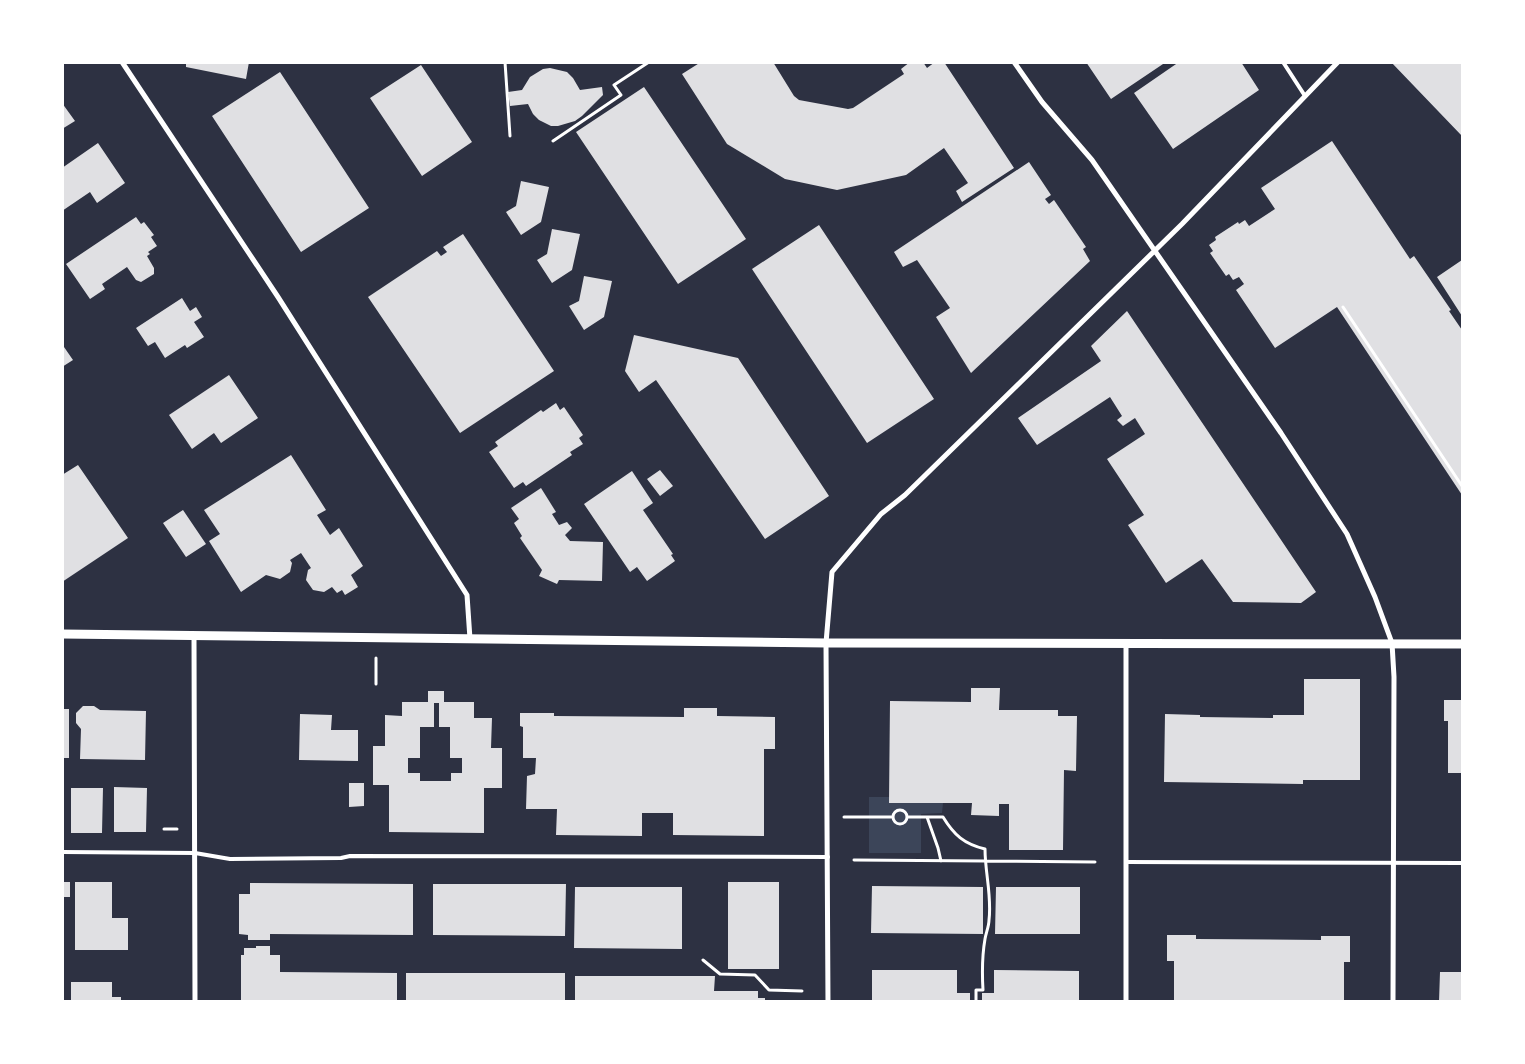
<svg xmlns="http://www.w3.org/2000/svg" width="1525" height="1064" font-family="Inter,sans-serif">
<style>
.green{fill:#3c4559}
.building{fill:#e0e0e3;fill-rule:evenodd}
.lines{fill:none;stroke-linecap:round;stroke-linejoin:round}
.path{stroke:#fff;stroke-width:3}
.service{stroke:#fff;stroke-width:4}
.minor{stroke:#fff;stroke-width:5}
.tertiary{stroke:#fff;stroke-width:9}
</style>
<rect width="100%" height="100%" fill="#2d3142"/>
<!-- green -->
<path class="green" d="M869,797H889V803H943L942,813L921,814V853H869Z"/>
<!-- building -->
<path class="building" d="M186,62H249L246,79L186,67Z
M701,62H773L794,96L799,100L848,109L853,108L904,74L901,69L910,62H923L927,68L935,62H944L1014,168L962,202L956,191L968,183L944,148L906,175L837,190L785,179L727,144L682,74Z
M1086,62H1166L1111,99Z
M1179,62H1241L1259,90L1173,149L1134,93Z
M1391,62H1462V136Z
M421,65L472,142L422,176L370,98Z
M550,68L567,72L573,78L580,90L602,87L603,95L582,116L575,121L558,126H551L539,120L533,114L528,104L510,106L508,92L522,90L530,77L543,69Z
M280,72L369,208L301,252L212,116Z
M644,87L746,239L678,284L576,132Z
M62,103L75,121L62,129Z
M1332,141L1410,259L1414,256L1451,310L1449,311L1462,330V495L1337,307L1275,348L1236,290L1244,284L1239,277L1233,280L1229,274L1226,276L1210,253L1213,251L1209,245L1216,240L1215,237L1238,222L1239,224L1245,220L1249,226L1275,209L1261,188Z
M98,143L125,183L97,203L90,192L62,211V168Z
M1029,162L1051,195L1045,199L1049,204L1054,200L1086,247L1083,249L1090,261L971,373L936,317L950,308L917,260L903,267L894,252Z
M521,181L549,187L541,222L521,235L506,212L516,206Z
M136,217L141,224L144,222L154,235L151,237L157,246L148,252L150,254L147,256L154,268V274L141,282L136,280L127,267L102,284L105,289L90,299L66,264Z
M819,225L934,399L867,443L752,269Z
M552,229L580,234L572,270L552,283L537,260L547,254Z
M463,234L554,371L460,433L368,297L437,251L441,256L447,252L443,247Z
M1462,260V316L1437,277Z
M584,276L612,281L604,317L584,330L569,306L579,301Z
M182,298L190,311L196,307L202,317L194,322L204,337L187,348L185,345L165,358L155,342L148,346L136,328Z
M1127,311L1316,592L1301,603L1233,602L1202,559L1166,583L1128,525L1144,515L1107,459L1145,434L1135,418L1123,426L1117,420L1122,416L1110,397L1037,445L1018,418L1101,361L1091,346Z
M634,335L738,358L829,496L765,539L656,380L639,392L625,371Z
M64,347L73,360L62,367V349Z
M229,375L258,418L221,443L214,433L192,449L169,415Z
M556,403L560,410L564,407L583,435L579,438L583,444L570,452L572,455L526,486L523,482L514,488L489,452L498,446L495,442L541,410L543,412Z
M291,455L326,510L317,515L330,535L339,528L363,566L351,575L358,587L345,595L342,590L337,593L332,587L324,592L313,590L306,580L308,570L311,568L301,553L290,560L292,563L290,572L280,579L266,575L241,592L209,541L220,534L204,510Z
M78,465L128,538L62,582V475Z
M660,470L673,486L660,496L647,479Z
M632,471L653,503L643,510L673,554L671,555L675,561L647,581L637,567L630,572L584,504Z
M541,488L556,512L552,514L559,525L567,522L572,528L565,535L570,541L603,542L602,581L559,580L557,584L539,576L542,570L520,538L522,536L514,523L519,519L511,508Z
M183,510L206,544L186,557L163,523Z
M1304,679H1360V780H1303V784L1164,782L1165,714L1200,715V717L1273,718V715H1304Z
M971,688H1000L999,710H1058V716H1077L1076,771L1064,770L1063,850H1009V804H999V816L971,815L972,803H889L890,701L971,702Z
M428,691H444V702H474V718H492L491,748H502V788H484V833L389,832V785H373V746H385V715L402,716V702H428ZM434,703H439V727H450V758H462V773H451V781H420V773H408V758H420V727H434Z
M1444,700H1462V773H1448V721H1444Z
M83,706H94L100,710L146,711L145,760L80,759L81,729L76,723V713Z
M684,708H717V716L775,717V749H764V836L673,835V813H642V836L556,835L557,809H526L527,776L535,774L536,758H523V727L520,726V713H554V716L684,717Z
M62,709H69V758H62Z
M300,714L332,715L331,730H358V761L299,760Z
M349,783H364V806L349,807Z
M114,787L147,788L146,832H114Z
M71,788H103L102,833H71Z
M62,882H70V897H62Z
M75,882H112V918H128V950H75Z
M728,882H779V969H728Z
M250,883L413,884V935L270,934V940H248V935L239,934V894H250Z
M433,884H566L565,936L433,935Z
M872,886L983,887V934L871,933Z
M575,887H682V949L574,948Z
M996,887H1080V934H995Z
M1167,935H1196V939L1321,940V936H1350V962H1344V1002H1174V961H1167Z
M256,946H270V955H280V972L397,973V1002H241V955H244V948H256Z
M872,970H957V993H970V1002H872Z
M994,970L1079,971V1002H982V993H994Z
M1440,972H1462V1002H1439Z
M406,973H565V1002H406Z
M575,976H715L714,991H758V998H765V1002H575Z
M71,982H112V997H121V1002H71Z"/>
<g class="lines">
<!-- path -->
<path class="path" d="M505,62L510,136
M553,141L621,95L614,85L649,62
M1343,307L1462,486
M376,684V658
M893 817a7 7 0 1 1 14 0a7 7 0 1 1-14 0Z
M844,817H893
M908,817H943C954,835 964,844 985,849C985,873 992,896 989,920C989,926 986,933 985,939C982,956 982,973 983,990H976V1002
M927,817L938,848L941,861
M164,829H177
M854,860L1095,862
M703,960L720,974L755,975L769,990L802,991"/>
<!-- service -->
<path class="service" d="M1283,62L1305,96
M62,852L195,853L230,859L341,858L350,856L828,857
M1126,862L1462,863"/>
<!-- minor -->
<path class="minor" d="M122,62L278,297L467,595L470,639
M1014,62L1042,102L1092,160L1281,433L1347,534L1375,597L1392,643L1394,677L1393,1002
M194,637L195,1002
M1126,643V1002
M828,1002L826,643L832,572L881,514L905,495L1182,224L1338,62"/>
<!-- tertiary -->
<path class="tertiary" d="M62,634L826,643L1462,644"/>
</g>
<!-- border -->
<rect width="1525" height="1064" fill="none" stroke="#ffffff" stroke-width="128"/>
</svg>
